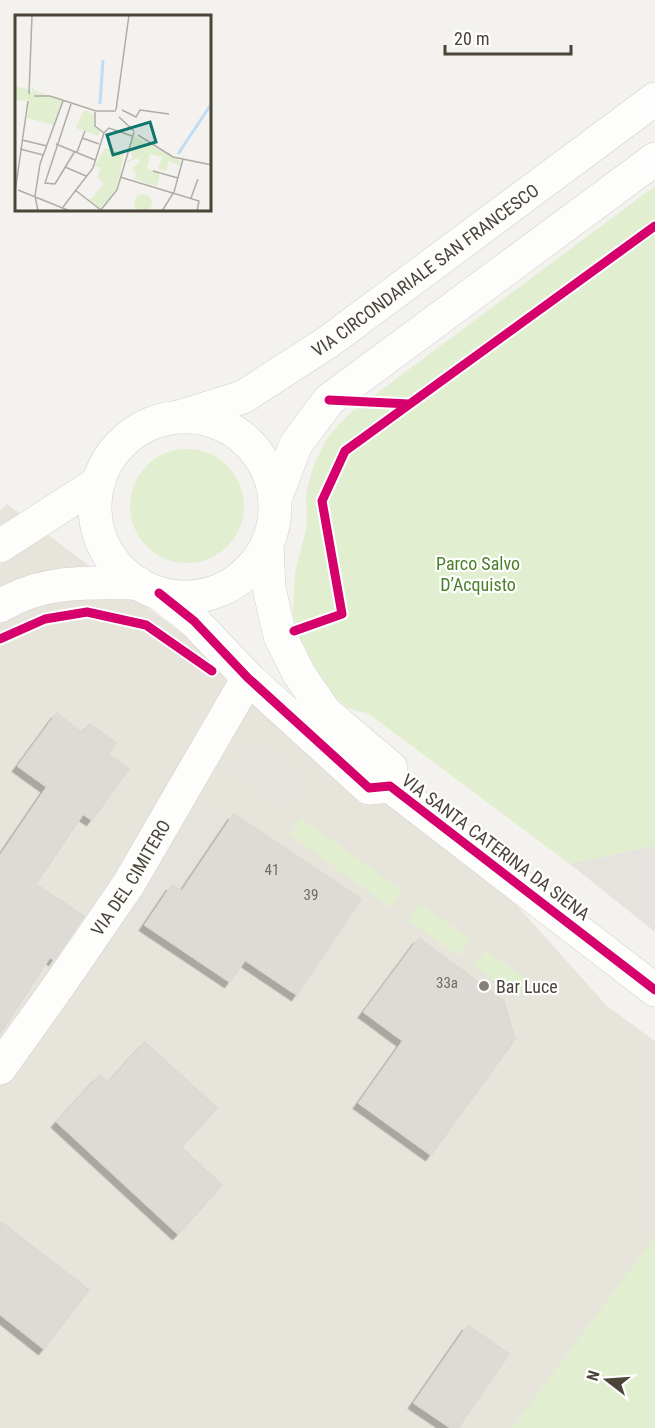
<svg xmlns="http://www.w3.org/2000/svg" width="655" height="1428" font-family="'Roboto Condensed',sans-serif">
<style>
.residential{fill:#e7e4dc}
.green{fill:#e1eecf}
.parking{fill:#e6e3df}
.building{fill:#dedbd6;stroke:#dcd9d4;stroke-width:1.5;filter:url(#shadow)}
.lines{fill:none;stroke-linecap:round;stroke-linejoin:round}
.minor-casing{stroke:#d2d0cb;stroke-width:34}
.tertiary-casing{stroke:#d2d0cb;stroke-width:34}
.minor{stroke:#fdfdfc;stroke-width:33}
.tertiary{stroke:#fdfdfc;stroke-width:33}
.cycleway-casing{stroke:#fff;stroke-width:13}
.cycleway{stroke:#d6006c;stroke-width:9}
.poi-dot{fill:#868178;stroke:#fff;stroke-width:2}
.labels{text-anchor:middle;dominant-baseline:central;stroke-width:4.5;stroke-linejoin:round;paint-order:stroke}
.number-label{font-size:15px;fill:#706a61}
.street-label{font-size:18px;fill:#4b4439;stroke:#fff}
.park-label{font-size:18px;fill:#4a7f2a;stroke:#fff}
.poi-label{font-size:18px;fill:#4b4439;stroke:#fff;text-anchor:start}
.inset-river{fill:none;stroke:#c0ddf1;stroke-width:3}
.inset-road{fill:none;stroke:#b0aca6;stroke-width:1.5}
.view{fill:#0f766e;fill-opacity:0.15;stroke:#0f766e;stroke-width:3}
.inset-edge{fill:none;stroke:#4b4439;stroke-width:3}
</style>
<defs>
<filter id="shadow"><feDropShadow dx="-5.5" dy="5.5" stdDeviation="0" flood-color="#0004"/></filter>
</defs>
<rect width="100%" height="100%" fill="#f4f2ee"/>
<!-- residential -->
<path class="residential" d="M7,504L68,550L442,822L607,1006L655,1041V1428H0V510Z"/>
<!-- green -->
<path class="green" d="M655,186V846L570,864L369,714L348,708L334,696L321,681L299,638L293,613L295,572L307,526L306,495L308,485L314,465L327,438L349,414Z
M130 506a57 57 0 1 1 114 0a57 57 0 1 1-114 0Z
M301,818L403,891L391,908L289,834Z
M420,904L470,939L459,956L409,921Z
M485,950L529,981L518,998L474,966Z
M655,1236V1428H512Z"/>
<!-- parking -->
<path class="parking" d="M255,739L308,778L287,808L233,769Z
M204,804L229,821L182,891L172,885L145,925L129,915Z
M655,846V932L570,864Z"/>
<!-- building -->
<path class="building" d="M57,713L82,733L90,724L116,743L108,754L129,769L92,820L83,814L36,884L84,916L54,960L50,957L0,1034V856L47,787L18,766Z
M234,814L361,899L297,995L245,960L230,982L145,925L172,885L182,891Z
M419,938L504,1001L515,1039L431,1155L359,1103L403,1041L364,1012Z
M145,1042L217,1108L181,1147L222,1185L178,1234L57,1122L100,1075L109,1082Z
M0,1221L89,1290L44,1349L0,1314Z
M468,1325L509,1354L458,1428H451L414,1403Z"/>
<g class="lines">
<defs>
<g id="minor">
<path id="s1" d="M0,1068L60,984L128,885L248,678"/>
</g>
<g id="tertiary">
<path id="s2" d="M182,416L243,397L328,342L655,99"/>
<circle cx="185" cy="507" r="90"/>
<path d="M275,499L296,444L329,400L655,159"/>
<path d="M267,545L269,588L280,636L299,674L325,712L391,768L390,786"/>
<path d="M0,546L99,482"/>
<path d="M159,593L194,621L248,678L369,788L390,786L655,990"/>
<path d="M0,606C42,580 90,582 138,583"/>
</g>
</defs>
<!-- minor casing -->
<use href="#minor" class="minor-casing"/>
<!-- tertiary casing -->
<use href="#tertiary" class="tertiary-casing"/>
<!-- minor -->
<use href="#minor" class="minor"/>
<!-- tertiary -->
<use href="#tertiary" class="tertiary"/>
<defs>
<path id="cycleway" d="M329,400L409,404
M159,593L194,621L248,678L369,788L390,786L655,990
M294,631L342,614L322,501L345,451L655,226
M0,639L45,619L87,612L146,625L212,671"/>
</defs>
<!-- cycleway casing -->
<use href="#cycleway" class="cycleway-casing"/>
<!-- cycleway -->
<use href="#cycleway" class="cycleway"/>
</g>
<!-- markers -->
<circle class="poi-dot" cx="484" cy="986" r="6"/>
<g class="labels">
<!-- number labels -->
<g class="number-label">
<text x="272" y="870">41</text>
<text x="311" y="895">39</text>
<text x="447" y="983">33a</text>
</g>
<!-- street labels -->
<g class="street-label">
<text stroke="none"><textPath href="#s2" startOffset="286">VIA CIRCONDARIALE SAN FRANCESCO</textPath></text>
<text transform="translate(496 847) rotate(37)">VIA SANTA CATERINA DA SIENA</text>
<text stroke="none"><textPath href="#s1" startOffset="231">VIA DEL CIMITERO</textPath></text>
</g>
<!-- park labels -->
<g class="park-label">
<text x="478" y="563">Parco Salvo<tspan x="478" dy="21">D’Acquisto</tspan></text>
</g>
<!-- poi labels -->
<g class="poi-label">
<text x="496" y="986">Bar Luce</text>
</g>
</g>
<!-- overview -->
<g transform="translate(15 15)">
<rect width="196" height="196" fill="#f4f2ee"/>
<path d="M19,69V75L47,86L39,110L12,103L14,85L0,86V71L15,75L19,81L17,76ZM69,95L79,99V110L85,115L83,121L61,113ZM119,121L165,146V151L154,146L151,156L143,154L147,142L135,139L132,153L145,159L142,171L118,164L122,161L117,153L125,148L123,143L109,148L118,143L114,132ZM90,133L109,139L101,175L86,193L75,185L89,169L82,162L86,153L80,151ZM119 188a9 9 0 1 1 18 0a9 9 0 1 1-18 0Z" fill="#e1eecf"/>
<path class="inset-river" d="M85,89L88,45M163,139L197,88"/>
<path class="inset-road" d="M14,79L17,0M19,81H35L81,96H101M101,95L114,0M107,95L121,102L125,95L154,99M80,97V111L89,118M104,102L119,116M123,120L158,142L197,150M67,123L84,129M7,125L32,131M41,129L80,145M5,134L28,140M62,137L70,116M50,152L71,161M138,156L163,163M105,162L184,186L182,196M40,169L30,168L56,89M40,169L60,136M3,175L55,196M60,175L86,195M0,177L13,86M176,183L183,164M48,192L78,153L89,118L94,113L117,121M23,196L20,181L25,149L48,86M85,196L102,175L119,117M147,196L159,177L168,144"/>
<path class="view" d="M135,107L141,127L98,140L92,120Z"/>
<rect width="196" height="196" class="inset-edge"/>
</g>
<!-- north arrow -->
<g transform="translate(607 1380) rotate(287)" stroke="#ffffff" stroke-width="4.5" paint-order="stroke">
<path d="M0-4.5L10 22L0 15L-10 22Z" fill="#4b4439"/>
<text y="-9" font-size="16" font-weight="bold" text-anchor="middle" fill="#4b4439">N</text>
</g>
<!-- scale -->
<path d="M445 45v9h126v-9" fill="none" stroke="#4b4439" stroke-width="3"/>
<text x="454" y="45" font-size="18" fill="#4b4439" stroke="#ffffff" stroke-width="4.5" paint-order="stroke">20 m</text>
</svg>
